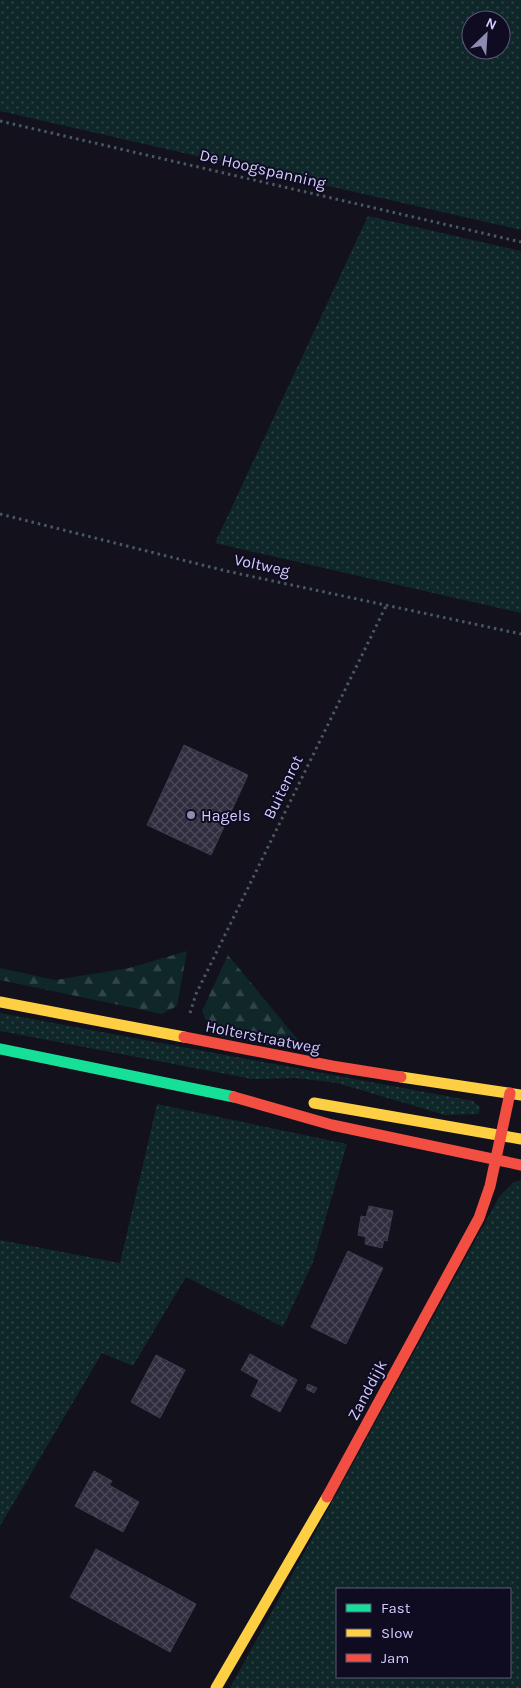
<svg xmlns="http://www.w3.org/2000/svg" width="521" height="1688" font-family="Karla,sans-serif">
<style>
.grass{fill:url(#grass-dots);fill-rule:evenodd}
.forest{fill:url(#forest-firs)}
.building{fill:url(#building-cross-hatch);stroke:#3e3b50}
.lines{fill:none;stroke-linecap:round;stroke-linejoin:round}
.path{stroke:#485866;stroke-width:3;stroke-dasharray:2.5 4;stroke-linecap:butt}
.fast{stroke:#16e098;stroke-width:11}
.slow{stroke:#ffcf43;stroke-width:11}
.jam{stroke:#f24e42;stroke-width:11}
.poi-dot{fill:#8e8bb0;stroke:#0f0c21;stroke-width:2}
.labels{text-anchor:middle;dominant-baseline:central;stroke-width:4;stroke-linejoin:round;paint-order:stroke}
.street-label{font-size:16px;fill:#d1ccff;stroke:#0f0c21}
.poi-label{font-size:16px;fill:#d1ccff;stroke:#0f0c21;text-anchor:start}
</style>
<defs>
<pattern id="grass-dots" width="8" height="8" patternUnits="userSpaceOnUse" patternTransform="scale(1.25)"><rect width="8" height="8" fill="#0f2728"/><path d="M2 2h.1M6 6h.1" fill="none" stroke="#314548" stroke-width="1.8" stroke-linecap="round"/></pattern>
<pattern id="forest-firs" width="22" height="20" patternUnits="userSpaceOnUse" patternTransform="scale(1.25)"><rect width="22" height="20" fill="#0f2728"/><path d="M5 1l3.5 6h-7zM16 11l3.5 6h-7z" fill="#314548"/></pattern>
<pattern id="building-cross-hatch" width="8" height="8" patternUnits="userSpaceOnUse" patternTransform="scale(1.25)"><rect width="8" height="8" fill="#302e3e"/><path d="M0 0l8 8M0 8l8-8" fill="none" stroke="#4d4b5b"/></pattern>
</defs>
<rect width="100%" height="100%" fill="#12111c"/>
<!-- grass -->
<path class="grass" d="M0,0H521V230L0,111ZM471,20H501V50H471Z
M368,216L521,251V613L215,543Z
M0,1013L473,1101L480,1107L479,1114L445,1115L337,1083L296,1078L252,1079L0,1031Z
M157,1104L347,1144L313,1262L283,1327L186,1277L133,1366L102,1353L0,1526V1240L120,1263Z
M521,1180V1688H230L499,1197L514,1182ZM337,1589H510V1677H337Z"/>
<!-- forest -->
<path class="forest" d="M187,951L177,1006L162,1014L0,980V968L55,980L129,968Z
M228,955L308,1052L212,1035L202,1011Z"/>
<!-- building -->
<path class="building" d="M184,745L248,775L211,855L147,825Z
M369,1206L393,1211L387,1241L384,1240L382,1248L365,1244L366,1237L358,1235L361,1216L366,1217Z
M348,1251L383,1268L346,1344L311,1327Z
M250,1354L297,1380L280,1412L251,1396L259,1380L241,1370Z
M156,1355L185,1370L160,1418L131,1402Z
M308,1384L317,1388L314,1393L306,1389Z
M94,1471L112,1481L109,1485L139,1502L123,1532L75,1506Z
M96,1549L196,1604L170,1652L70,1597Z"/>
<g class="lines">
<!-- path -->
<path class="path" d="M0,121L521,242
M0,514L226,571L521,634
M190,1013L196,994L387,604"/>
<!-- fast -->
<path class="fast" d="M0,1049L234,1097"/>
<!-- slow -->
<path class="slow" d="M0,1002L184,1037
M401,1077L521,1095
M314,1103L521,1139
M216,1688L327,1497"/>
<!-- jam -->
<path class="jam" d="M184,1037L332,1066L401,1077
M234,1097L332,1125L521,1165
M327,1497L479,1218L490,1186L510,1093"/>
</g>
<!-- markers -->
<circle class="poi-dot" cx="191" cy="815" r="5"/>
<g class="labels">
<!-- street labels -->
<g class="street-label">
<text transform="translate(263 169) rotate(13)">De Hoogspanning</text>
<text transform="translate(262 565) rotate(12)">Voltweg</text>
<text transform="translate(283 787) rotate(-64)">Buitenrot</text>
<text transform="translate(263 1037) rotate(11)">Holterstraatweg</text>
<text transform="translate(367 1390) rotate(-62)">Zanddijk</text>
</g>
<!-- poi labels -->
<g class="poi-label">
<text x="201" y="815">Hagels</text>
</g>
</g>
<!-- legend -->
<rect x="336" y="1588" width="175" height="90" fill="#0f0c21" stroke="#5d597a"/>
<rect x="346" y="1604" width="25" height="8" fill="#16e098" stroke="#5d597a"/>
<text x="381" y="1613" font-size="15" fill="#d1ccff">Fast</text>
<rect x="346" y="1629" width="25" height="8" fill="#ffcf43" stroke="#5d597a"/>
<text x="381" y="1638" font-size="15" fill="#d1ccff">Slow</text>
<rect x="346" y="1654" width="25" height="8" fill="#f24e42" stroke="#5d597a"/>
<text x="381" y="1663" font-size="15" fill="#d1ccff">Jam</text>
<!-- north arrow -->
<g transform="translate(486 35) rotate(25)"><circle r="24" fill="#0f0c21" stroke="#5d597a"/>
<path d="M0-4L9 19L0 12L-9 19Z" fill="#8e8bb0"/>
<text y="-8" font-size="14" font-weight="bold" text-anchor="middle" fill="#d1ccff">N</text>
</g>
</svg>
